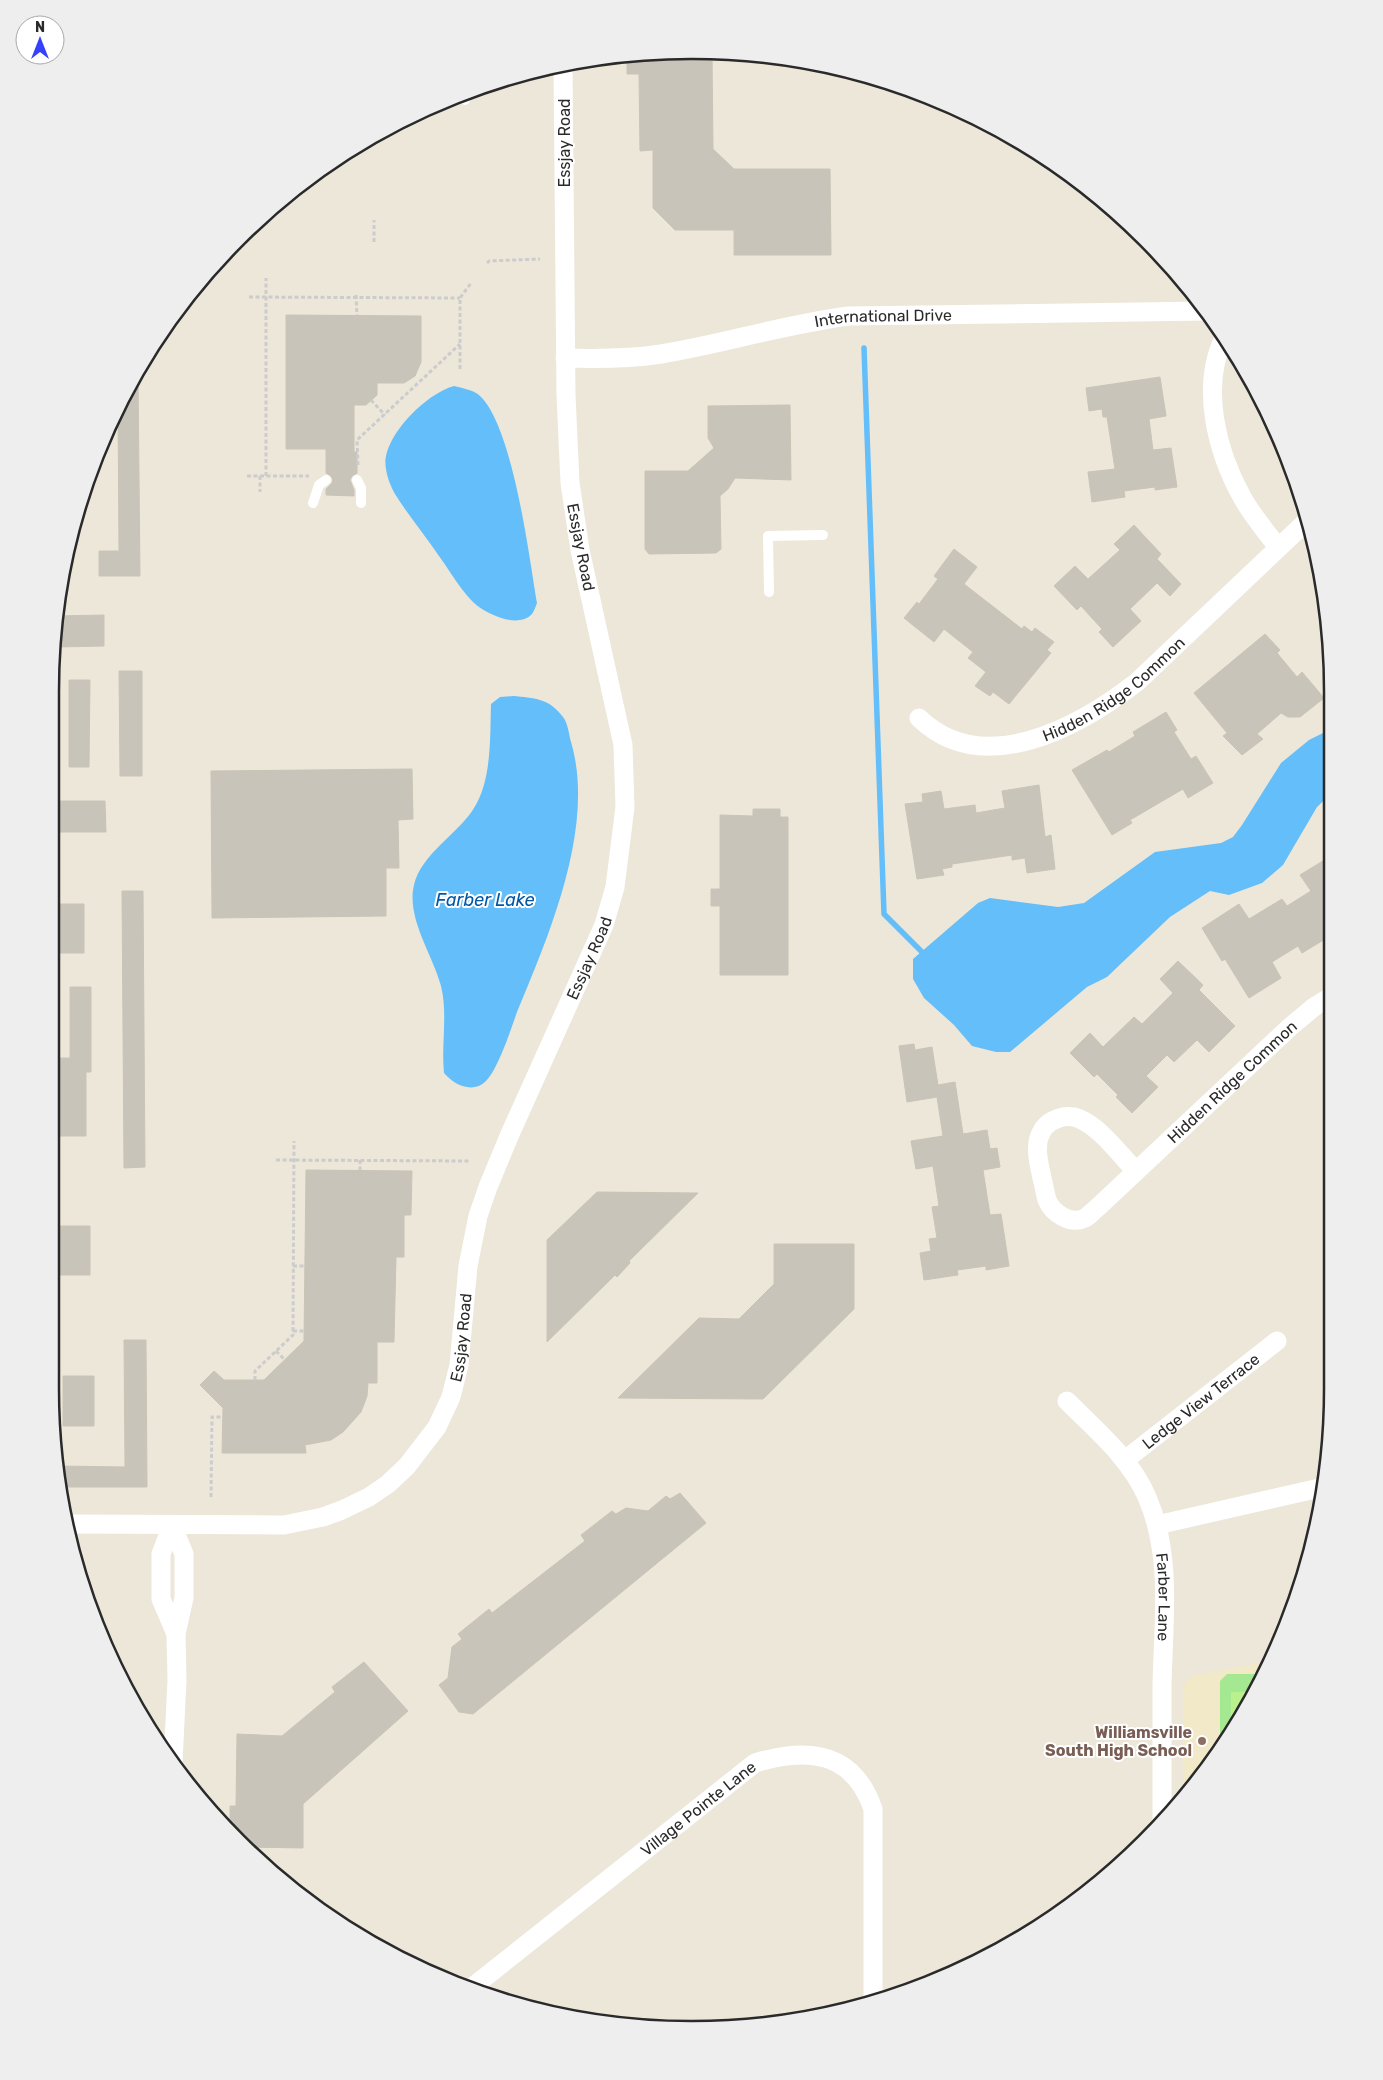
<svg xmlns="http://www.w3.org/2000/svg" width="1383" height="2080" font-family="Rubik,sans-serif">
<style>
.education{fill:#f1e9c8}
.green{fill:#a4e991}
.pitch{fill:#b9f28c}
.water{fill:#63bef9}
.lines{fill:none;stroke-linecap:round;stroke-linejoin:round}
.stream{stroke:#63bef9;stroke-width:5.5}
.building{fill:#c8c4ba;stroke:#c9c4b4}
.path{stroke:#ccc;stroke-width:3;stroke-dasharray:4 2.5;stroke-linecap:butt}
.service{stroke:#fff;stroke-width:10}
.minor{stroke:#fff;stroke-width:19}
.education-dot{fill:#8d6e63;stroke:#fff;stroke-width:2}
.labels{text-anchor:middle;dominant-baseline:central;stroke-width:4;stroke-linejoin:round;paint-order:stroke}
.street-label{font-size:16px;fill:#2a2a2a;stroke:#fff}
.education-label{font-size:16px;font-weight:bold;fill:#785e54;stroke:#fff;text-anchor:end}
.water-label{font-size:18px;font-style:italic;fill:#0158a6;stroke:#fff}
.rim{fill:none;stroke:#2a2a2a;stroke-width:2.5}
</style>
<rect width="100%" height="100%" fill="#ede7da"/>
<!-- education -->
<path class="education" d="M1272,1661L1267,1672L1183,1797V1686L1192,1676Z"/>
<!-- green -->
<path class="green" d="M1227,1674H1266L1220,1742V1681Z"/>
<!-- pitch -->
<path class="pitch" d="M1231,1692H1254L1231,1726Z"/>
<!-- water -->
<path class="water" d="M454,386C462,388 473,390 479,395C513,425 529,557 537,603C536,606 534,611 532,614C519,628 492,616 479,607C464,596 450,571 439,556C425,535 408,515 395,494C391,487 387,477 386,469C380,438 427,393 454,386Z
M513,696C534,698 549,698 563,717C568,723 569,735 571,742C596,826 549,935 517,1012C511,1029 498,1069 486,1081C473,1094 454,1085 444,1073C441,1044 448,1014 441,986C433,955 406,918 414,885C421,854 459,833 474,808C492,780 490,736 491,704L500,697Z
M1331,729V794L1317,807L1283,865L1262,883L1229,895L1210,891L1170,917L1107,977L1087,987L1010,1052H996L972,1046L954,1025L924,998L913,979V959L978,903L990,898L1058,907L1084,903L1155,852L1221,843L1233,837L1242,825L1281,763L1309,740Z"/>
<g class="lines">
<!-- stream -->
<path class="stream" d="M864,348L884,914L922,952"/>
</g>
<!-- building -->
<path class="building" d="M650,51L712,53L713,149L734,169H830L831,255H734V230H675L653,208V150L640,151L639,74H627V55Z
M286,315L421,316V362L415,376L404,383H377V395L366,405H354V452H357V473L352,476L350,480L354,490V496L326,495V489L332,483L333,480L331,476L326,473V449H286Z
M138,374L140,576H99V551H119L118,405Z
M1160,377L1166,416L1149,419L1153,450L1171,448L1177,487L1155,490V487L1124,491L1125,497L1092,502L1088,472L1115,469L1107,417H1103L1102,409L1089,411L1086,388Z
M790,405L791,480L735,478L728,489L720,496L721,549L716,553L649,554L645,549V471H688L714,448L708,438V406Z
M1134,525L1161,554L1157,559L1181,584L1170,596L1157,583L1130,609L1141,621L1113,647L1099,632L1102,629L1081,606L1077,610L1054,586L1075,566L1088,579L1120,550L1114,544Z
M954,549L977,567L964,584L1022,629L1024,626L1032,632L1035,628L1054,642L1047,650L1051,653L1009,704L993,692L990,696L975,686L986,672L968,658L973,652L944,629L934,642L904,618L917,602L919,604L938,579L934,576Z
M104,615V646L56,647V616Z
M1265,634L1280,650L1277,653L1297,677L1302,672L1324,698L1300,717H1288L1281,713L1257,734L1263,739L1242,755L1223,736L1227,733L1194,693Z
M119,671H142V776H120Z
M69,680H90L89,767H69Z
M1166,712L1177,730L1174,732L1191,759L1196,756L1213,783L1188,798L1183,789L1130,820L1132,823L1112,835L1072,770L1107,750L1109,752L1135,736L1133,732Z
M412,769L413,819L398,820L399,868H386V916L212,918L211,771Z
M1039,785L1045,837L1051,835L1055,869L1027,873L1025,858L1012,860V855L952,864V867L942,869L944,875L917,879L905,804L923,802L922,794L941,791L944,809L975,805L976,813L1005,808L1002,791Z
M56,801H105L106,832H57Z
M753,809H780V817H788V975H720V906H711V889H720V815L753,816Z
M1331,856L1330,936L1302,953L1298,946L1272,962L1281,978L1249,998L1225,959L1222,961L1202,928L1239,904L1249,919L1282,899L1287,906L1311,891L1300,875Z
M122,891H143L145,1167L124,1168Z
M56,904H84V953H56Z
M1178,961L1203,985L1199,990L1235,1026L1209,1052L1197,1040L1174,1062L1167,1055L1146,1076L1158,1087L1132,1113L1116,1097L1118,1095L1097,1074L1094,1077L1070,1053L1090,1033L1103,1047L1134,1017L1142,1024L1173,993L1160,979Z
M70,987H91V1072H86V1136H56V1058H70Z
M914,1044L915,1050L932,1047L938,1085L955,1082L963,1134L987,1130L990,1149L997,1148L1000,1167L983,1170L990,1215L1001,1214L1009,1266L986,1270V1266L957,1270L958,1275L924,1280L920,1253L931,1251L929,1239L937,1238L932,1207L939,1206L933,1166L916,1169L911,1141L943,1136L937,1097L907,1102L899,1046Z
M306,1170L412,1171L411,1215H404V1257H396L394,1342H377V1383H368L367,1396L361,1412L343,1432L331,1440L305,1445L306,1453H222L223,1408L200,1385L214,1371L224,1380H264L304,1341Z
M597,1192L698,1193L629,1261L630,1263L617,1277L615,1275L547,1342V1240Z
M60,1226H90V1275H60Z
M774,1244H854V1309L763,1399L618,1398L699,1318L739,1319L774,1284Z
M124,1340H146L147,1487H59L56,1466L125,1467Z
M63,1376H94V1426H63Z
M680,1493L706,1523L473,1714L459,1712L439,1685L448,1678L452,1647L462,1639L458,1634L489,1609L492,1613L585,1541L581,1535L612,1511L616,1514L626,1508L648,1511L666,1496L670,1499Z
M364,1662L408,1711L303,1804V1848L244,1847L230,1833V1806H236L237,1734L282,1736L335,1692L332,1687Z"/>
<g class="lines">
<!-- path -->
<path class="path" d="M526,72H539
M374,242V220
M487,263L489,261L540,259
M356,295L357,315
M249,297L460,298
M460,369V298L471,283
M371,400L385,415
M358,465L357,440L460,344
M247,476H309
M260,476V492
M266,476V278
M276,1160L469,1161
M360,1160V1170
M293,1266H305
M293,1331H304
M276,1351L285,1360
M255,1380V1371L293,1335L294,1141
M211,1497L212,1417H223"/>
<!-- service -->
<path class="service" d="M461,96L465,100
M357,480L361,488V503
M313,503L319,485L326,480
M769,592L768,536L823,535"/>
<!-- minor -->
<g class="minor">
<path d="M1224,338C1200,387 1217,452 1242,497C1252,515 1265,531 1278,547"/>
<path id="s1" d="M565,358C598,359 629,359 661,354C724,344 785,324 849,316L1207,311"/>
<path id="s2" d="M919,718C983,780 1079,727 1137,682L1309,519"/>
<path id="s3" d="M1136,1171C1119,1154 1102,1129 1080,1119C1067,1113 1047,1119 1041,1133C1034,1146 1039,1164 1042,1178C1044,1185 1045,1193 1047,1200C1053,1214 1071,1225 1085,1218C1089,1216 1093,1211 1097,1208L1290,1027L1314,1007L1330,997"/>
<path id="s4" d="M1067,1401C1096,1430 1130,1458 1147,1497C1173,1557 1163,1623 1162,1687C1162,1732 1162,1778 1162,1823"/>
<path id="s5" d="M1125,1460L1277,1341"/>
<path id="s6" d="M68,1524L284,1525L323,1517L342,1510L369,1497L388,1484L407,1466L437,1427L451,1397L459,1365L468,1266L478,1216L488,1187L510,1134L604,925L615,887L625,807L623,745L580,550L570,483L566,395L563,66"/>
<path d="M172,1525L184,1554V1598L176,1634L177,1680L173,1763"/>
<path d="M172,1525L161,1554V1599L176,1634"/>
<path d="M1157,1525L1324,1487"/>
<path id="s7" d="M470,1989L755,1763C807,1747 853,1751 873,1809V2001"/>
</g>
</g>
<!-- markers -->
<circle class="education-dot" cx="1202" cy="1741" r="5"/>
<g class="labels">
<!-- street labels -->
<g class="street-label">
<text transform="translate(564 143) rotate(-90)">Essjay Road</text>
<text stroke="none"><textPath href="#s1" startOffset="322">International Drive</textPath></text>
<text transform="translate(581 547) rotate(79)">Essjay Road</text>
<text stroke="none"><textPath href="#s2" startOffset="218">Hidden Ridge Common</textPath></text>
<text stroke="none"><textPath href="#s6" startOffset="902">Essjay Road</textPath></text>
<text stroke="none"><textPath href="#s3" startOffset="438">Hidden Ridge Common</textPath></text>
<text stroke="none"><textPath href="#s6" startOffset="498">Essjay Road</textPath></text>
<text stroke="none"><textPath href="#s5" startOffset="96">Ledge View Terrace</textPath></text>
<text stroke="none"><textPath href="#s4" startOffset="228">Farber Lane</textPath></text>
<text stroke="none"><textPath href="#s7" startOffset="291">Village Pointe Lane</textPath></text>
</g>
<!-- education labels -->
<g class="education-label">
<text x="1192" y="1732">Williamsville<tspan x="1192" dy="18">South High School</tspan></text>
</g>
<!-- water labels -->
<g class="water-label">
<text x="485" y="900">Farber Lake</text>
</g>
</g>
<!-- crop -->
<path d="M0 0H1383V2080H0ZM691 59H692A632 632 0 0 1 1324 691V1389A632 632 0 0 1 692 2021H691A632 632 0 0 1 59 1389V691A632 632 0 0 1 691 59Z" fill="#eee" fill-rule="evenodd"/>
<path class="rim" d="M691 59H692A632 632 0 0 1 1324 691V1389A632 632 0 0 1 692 2021H691A632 632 0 0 1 59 1389V691A632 632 0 0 1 691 59Z"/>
<!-- north arrow -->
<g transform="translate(40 40)"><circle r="24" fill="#ffffff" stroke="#aaaaaa"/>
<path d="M0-4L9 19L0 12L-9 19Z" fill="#3540ff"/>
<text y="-8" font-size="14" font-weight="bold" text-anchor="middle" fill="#2a2a2a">N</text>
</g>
</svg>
